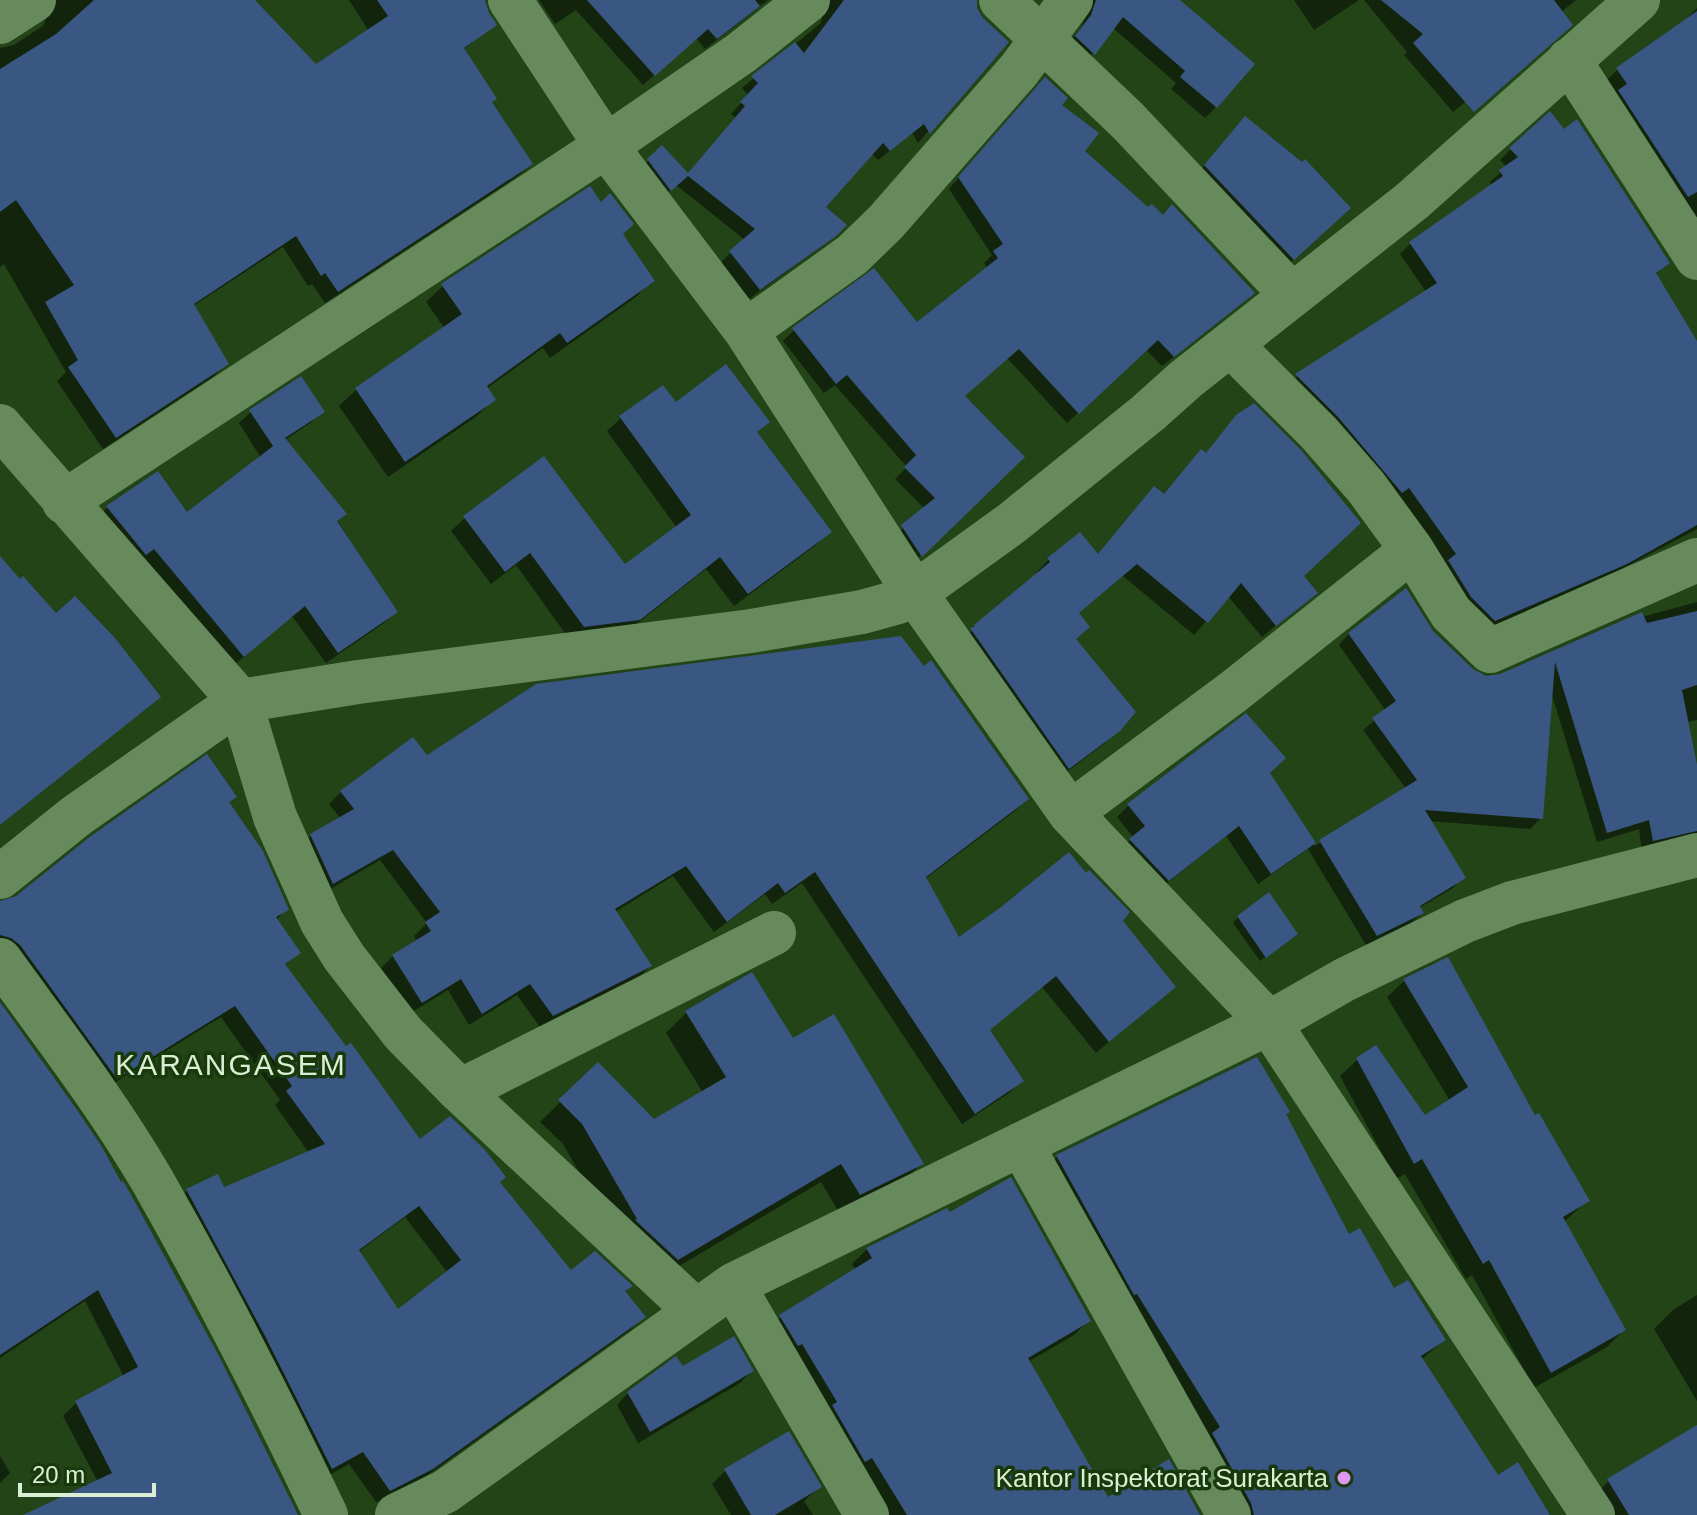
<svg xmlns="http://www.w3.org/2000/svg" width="1697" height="1515" font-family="Arial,sans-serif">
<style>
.shadow{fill:#0007;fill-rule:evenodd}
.building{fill:#3a5784;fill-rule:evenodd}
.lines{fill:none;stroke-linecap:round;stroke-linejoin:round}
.street{stroke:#668a5b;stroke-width:44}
.poi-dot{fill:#de98f2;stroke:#18390c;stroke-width:3}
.labels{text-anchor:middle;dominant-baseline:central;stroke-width:7;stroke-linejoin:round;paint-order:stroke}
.poi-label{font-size:26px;fill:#daeed4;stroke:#18390c;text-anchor:end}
.quarter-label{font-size:30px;letter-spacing:2px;fill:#daeed4;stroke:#18390c}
</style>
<rect width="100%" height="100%" fill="#224417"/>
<!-- shadow -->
<path class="shadow" d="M44,0H252L315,67L443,148L349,0H477L494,25L463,50L490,103L531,164L518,176L325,303L312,284L308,286L283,247L193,306L226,363L214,376L103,449L57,381L66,372L4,264L0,267V48L14,45L44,25L47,13Z
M539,0H768L705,49L696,38L643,85L576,10L555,24Z
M819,0H975V7L998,53L918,143L912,133L878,160L871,153L823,207L844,225L822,246L749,299L719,264L745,240L676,185L659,200L638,171L662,148L688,175L736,118L731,114L748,95L742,88L821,23L823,9Z
M1082,0H1177L1216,107L1205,118L1171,89L1176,83L1113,28L1083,65L1066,48L1081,28L1086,16Z
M1294,0H1359L1314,30Z
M1364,0H1576L1561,12L1555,29L1453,112L1404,55L1407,52Z
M1697,8V234L1607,80L1617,70L1681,24Z
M1034,90L1060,105L1082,152L1242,303L1162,366L1146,350L1067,423L1007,358L963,396L1023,457L910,566L892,538L925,509L895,479L907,467L835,385L824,393L783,341L794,330L916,325L988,269L984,263L992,255L949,189Z
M1245,118L1337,219L1281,271L1194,178Z
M1511,149L1668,263L1655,275L1697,345V529L1614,573L1484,631L1287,386L1297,376L1426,292L1400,254L1410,244L1492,186L1490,182L1507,167L1500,160Z
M621,234L652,280L636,297L550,358L543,348L486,389L494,399L477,416L388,477L339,406L356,390L445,329L426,302L443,286Z
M676,405L767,422L756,433L829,531L816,545L734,606L706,569L625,633L570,640L516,565L491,584L451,531L465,518L625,567L677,528L607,431L621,418Z
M251,412H322L310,423L285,440L396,611L384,623L326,663L292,616L232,667L96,519L107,508L157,474L186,515L261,458L239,423Z
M1238,416L1301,576L1315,593L1262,637L1228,596L1194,635L1123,576L1077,614L1074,641L1119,729L1105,743L1056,780L959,642L1037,575L1036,573L1048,560L1080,535L1097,556L1163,495L1201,451L1205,455Z
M0,559L56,616L159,697L0,825Z
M1697,602V720L1687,722L1697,776V843L1642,850L1639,829L1597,842L1551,692L1541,818L1530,829L1430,821L1463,877L1453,888L1419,908L1422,913L1411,923L1366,945L1308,849L1258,884L1226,836L1156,892L1118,852L1133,837L1117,817L1128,806L1246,716L1268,773L1315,846L1406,789L1363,730L1386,711L1339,645L1349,634L1432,632L1471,671L1484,677L1500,676L1624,622Z
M426,758L1027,799L1015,811L925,879L959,939L1120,921L1173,987L1096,1053L1042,987L988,1031L1022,1080L1009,1093L962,1124L802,883L772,904L765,894L714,932L673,876L615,912L650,966L638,978L540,1027L517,995L469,1025L448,990L409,1014L381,968L393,956L417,942L414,936L427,923L380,860L320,895L299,848L311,836L341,819L329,804L341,792Z
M234,797L228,803L287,909L276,920L298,953L284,966L345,1049L420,1142L498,1182L571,1273L630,1286L624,1293L643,1317L630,1330L418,1482L376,1502L349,1464L319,1481L174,1204L187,1191L223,1189L309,1153L275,1105L280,1100L221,1017L103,1090L0,952V903ZM405,1217L448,1273L397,1312L358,1252Z
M1238,917L1290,939L1260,961L1233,923Z
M1447,960L1534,1118L1587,1201L1564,1222L1624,1330L1607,1347L1534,1388L1472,1275L1466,1279L1405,1174L1396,1179L1340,1076L1357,1060L1376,1048L1425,1117L1450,1101L1387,997L1404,981Z
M752,975L792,1041L922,1163L902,1183L840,1214L821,1182L657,1279L618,1240L563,1144L540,1122L598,1065L654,1122L703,1093L666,1033L686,1013Z
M0,1006L296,1515H28L98,1482L63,1416L76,1403L124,1377L85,1301L0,1358Z
M1284,1115L1348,1236L1393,1291L1444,1340L1421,1360L1497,1477L1548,1515H1234L1042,1172L1057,1157Z
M867,1249L1089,1320L1074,1335L1028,1362L1107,1500L1198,1515H883L766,1332L781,1317L856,1270L852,1264Z
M1697,1295V1401L1654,1329L1673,1310Z
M683,1368L752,1371L740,1383L638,1443L617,1405L628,1393Z
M1697,1427V1515H1598L1589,1500L1609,1481Z
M788,1433L819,1487L804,1501L813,1515H731L712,1484L725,1471Z
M0,1456L10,1473L0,1483Z"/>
<!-- building -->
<path class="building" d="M94,0H255L316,64L388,16L377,0H485L489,13L497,25L464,48L497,99L492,102L533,164L338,292L325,273L321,276L296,236L194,304L229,364L116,438L68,367L78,360L45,302L74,285L16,200L0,212V69L56,34Z
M587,0H755L760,6L717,39L708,29L655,76Z
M844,0H977V8L983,18L1009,42L930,134L924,124L890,151L883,143L826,207L847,225L836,236L760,290L729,251L755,229L688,176L671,191L647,159L662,145L688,173L745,106L740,102L758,83L751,76L795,42L804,53Z
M1096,0H1180L1255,64L1217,108L1180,77L1185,71L1123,17L1095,55L1075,36L1091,15Z
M1381,0H1554L1573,25L1474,112L1413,43L1423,34Z
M1697,11V192L1688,197L1618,90L1627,84L1616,68Z
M1045,77L1068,98L1062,105L1099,133L1085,151L1148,207L1152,204L1163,215L1172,204L1255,293L1174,357L1158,340L1079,414L1019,349L965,396L1025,457L922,557L901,525L935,498L904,467L916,455L847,375L836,384L792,328L874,268L917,322L998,258L993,251L1003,244L958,177Z
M1550,111L1564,129L1577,119L1670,263L1656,273L1697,341V525L1627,564L1495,621L1471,597L1448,560L1456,554L1409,488L1402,493L1338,417L1295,374L1437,283L1409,242L1503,176L1499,170L1518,157L1509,148Z
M1245,116L1302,162L1305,159L1351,208L1294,260L1204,165Z
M590,186L601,202L610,193L634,224L623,234L655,281L567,343L560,333L487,386L496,400L405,462L355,388L462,314L441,284Z
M726,364L770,422L757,432L832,532L748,594L720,557L640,620L584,627L530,553L505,572L463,516L544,456L625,564L691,515L619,416L663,385L676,402Z
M301,376L325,412L285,438L347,514L337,521L398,612L338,653L305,606L244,657L154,549L146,555L106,506L158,471L187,512L277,443L273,446L249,410Z
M1254,403L1301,450L1361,523L1304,576L1318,593L1276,626L1241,583L1208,623L1137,564L1079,613L1090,627L1076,639L1136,712L1120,731L1069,769L970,628L975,627L974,625L1050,562L1047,558L1080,532L1098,554L1154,486L1164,494L1201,449L1206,453L1236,415Z
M0,556L20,579L23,576L56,613L75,596L115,638L161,697L0,825Z
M1406,588L1433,631L1473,669L1486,676L1500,674L1642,612L1647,623L1697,611V685L1682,690L1697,765V831L1653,841L1649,820L1607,833L1555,662L1543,819L1425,810L1466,878L1420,906L1424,913L1377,936L1319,840L1417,780L1372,718L1396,701L1348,633Z
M901,636L924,666L931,660L1029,799L926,877L959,937L1001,907L1069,852L1086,873L1089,870L1130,912L1123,921L1176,987L1109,1042L1056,976L990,1030L1024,1081L975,1114L815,872L785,893L778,883L727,922L686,866L615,909L652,966L553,1016L530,984L482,1014L461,979L422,1003L392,955L431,931L425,922L440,912L393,850L333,884L310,834L354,809L340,791L413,737L427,755L536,684Z
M1246,713L1286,758L1270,773L1316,843L1271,874L1239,826L1169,881L1129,839L1145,826L1127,804Z
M207,754L237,797L229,802L263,851L289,910L276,917L301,953L285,964L346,1046L351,1043L420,1139L450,1116L485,1150L506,1177L500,1182L571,1270L595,1251L633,1286L625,1291L646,1317L433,1469L390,1491L363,1452L332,1469L264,1334L186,1189L218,1174L224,1187L325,1144L286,1091L292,1086L235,1006L117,1079L20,945L11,938L0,935V901L16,896L91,836ZM419,1206L461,1260L398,1309L359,1250Z
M1269,892L1298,934L1266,958L1237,916Z
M1448,957L1535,1115L1539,1113L1590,1201L1563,1217L1626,1330L1551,1373L1489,1260L1483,1264L1422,1159L1414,1164L1356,1058L1376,1045L1425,1115L1468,1087L1403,979Z
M752,972L793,1038L834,1014L924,1164L860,1195L841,1164L678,1260L635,1220L637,1219L582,1124L558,1100L598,1062L654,1119L726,1077L685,1011Z
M0,1002L77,1110L102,1147L121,1182L123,1181L130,1193L220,1358L298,1515H23L112,1473L75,1401L138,1367L98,1290L0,1355Z
M1257,1057L1290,1112L1286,1114L1349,1234L1360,1228L1394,1288L1408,1280L1446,1340L1421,1356L1498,1475L1518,1462L1550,1515H1254L1251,1503L1212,1433L1220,1427L1137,1294L1134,1295L1056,1155Z
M1011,1177L1091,1321L1028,1358L1108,1497L1169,1459L1200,1515H907L872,1458L865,1462L832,1405L837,1402L802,1344L798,1346L779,1315L872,1258L866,1248L947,1208L950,1212Z
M734,1336L754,1371L650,1432L627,1392L676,1356L683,1366Z
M1697,1425V1515H1629L1607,1479Z
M789,1431L822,1487L775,1515H751L724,1469Z"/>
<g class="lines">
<!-- street -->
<path class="street" d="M510,0L606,146L746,331L915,593L1070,813L1269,1023L1593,1515
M1001,0L1128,121L1292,295
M0,22L34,0
M1569,60L1697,258
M746,331L852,255L886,222L1019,70L1071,0
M1231,345L1319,433L1366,487L1412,550L1451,613L1490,651L1697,560
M0,426L240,701L275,817L322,922L344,957L403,1033L460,1091L695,1310
M64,502L606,146L741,53L808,0
M1070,813L1233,692L1412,550
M0,877L76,816L240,701L358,682L751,631L862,612L898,602L915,593L1012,523L1148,413L1186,379L1412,201L1638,0
M0,960C52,1032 107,1103 152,1180C214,1289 272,1402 326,1515
M460,1091L774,933
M1021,1144L1229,1515
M733,1285L867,1515
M397,1515L446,1491L733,1285L1269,1023L1344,980L1465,921L1512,903L1697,855"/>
</g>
<!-- markers -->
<circle class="poi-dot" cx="1344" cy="1478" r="8"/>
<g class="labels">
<!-- poi labels -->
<g class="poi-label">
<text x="1328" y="1478">Kantor Inspektorat Surakarta</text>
</g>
<!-- quarter labels -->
<g class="quarter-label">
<text x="231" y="1064">KARANGASEM</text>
</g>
</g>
<!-- scale -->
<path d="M20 1483v12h134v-12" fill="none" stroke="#daeed4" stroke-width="4"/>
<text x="32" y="1483" font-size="24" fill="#daeed4" stroke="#18390c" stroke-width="6" paint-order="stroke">20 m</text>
</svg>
